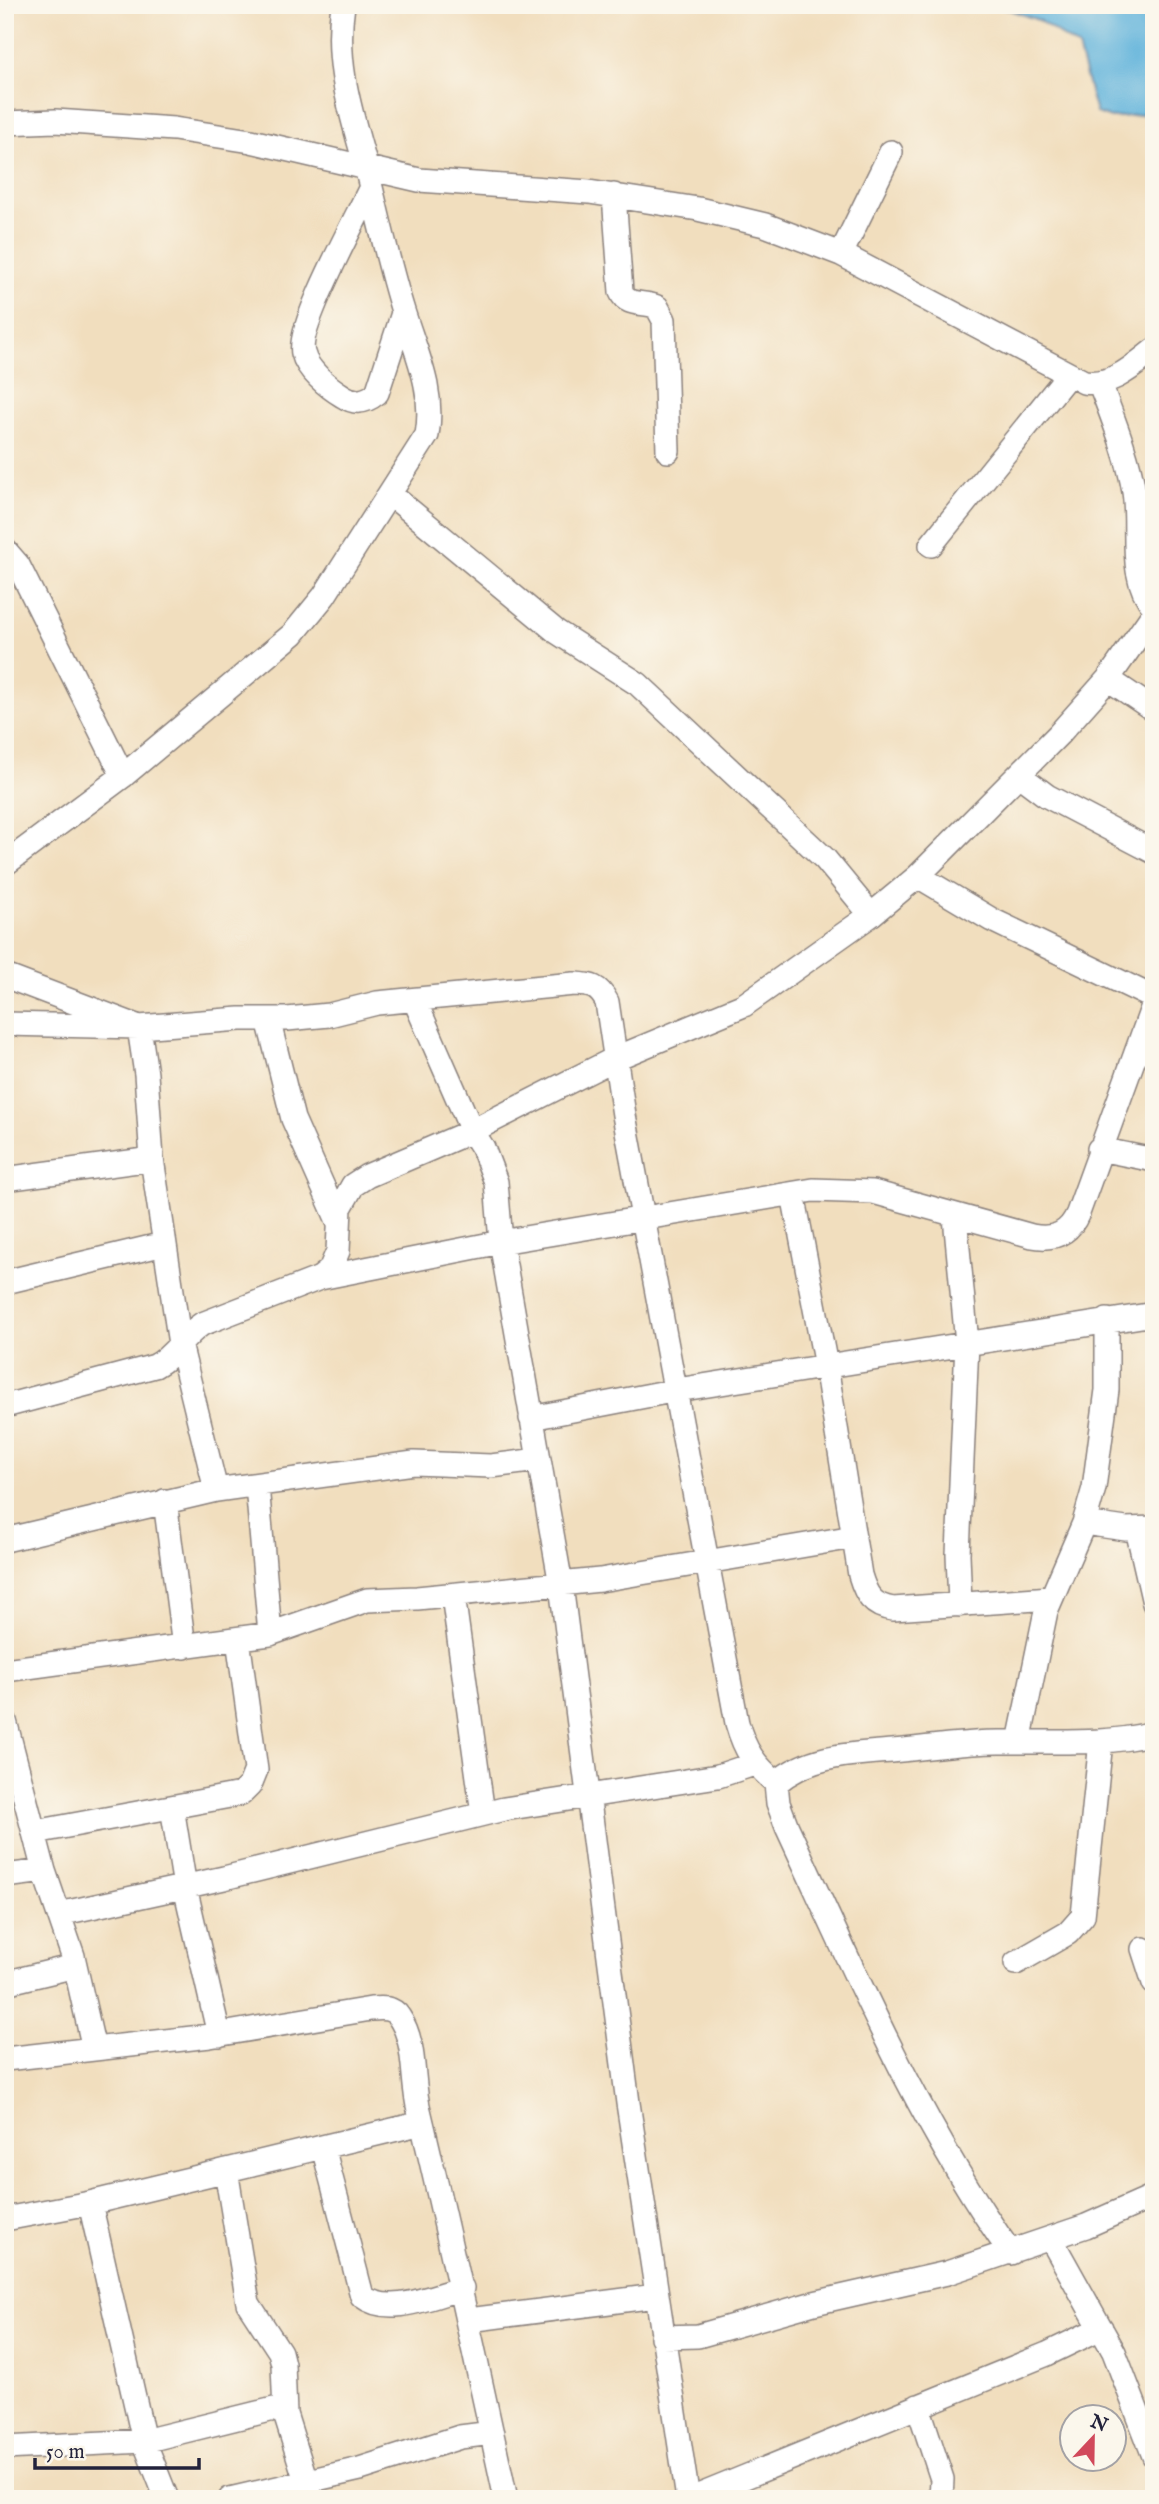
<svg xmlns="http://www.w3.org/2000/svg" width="1159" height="2504" font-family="'IM FELL English',serif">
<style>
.water{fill:#5fb2db;stroke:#406a8b;stroke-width:2}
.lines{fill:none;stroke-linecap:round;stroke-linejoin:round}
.minor-casing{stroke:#8a807c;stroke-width:26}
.minor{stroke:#fff;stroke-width:23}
</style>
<rect width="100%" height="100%" fill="#fbf7ec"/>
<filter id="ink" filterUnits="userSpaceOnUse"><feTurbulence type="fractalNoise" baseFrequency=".0143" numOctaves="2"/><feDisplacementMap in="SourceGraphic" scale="14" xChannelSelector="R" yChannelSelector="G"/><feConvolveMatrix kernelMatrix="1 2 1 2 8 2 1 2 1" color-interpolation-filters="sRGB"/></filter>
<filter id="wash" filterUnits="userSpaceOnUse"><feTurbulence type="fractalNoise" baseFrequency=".00686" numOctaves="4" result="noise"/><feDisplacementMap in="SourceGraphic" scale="28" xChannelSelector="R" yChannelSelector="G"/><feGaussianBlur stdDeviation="1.57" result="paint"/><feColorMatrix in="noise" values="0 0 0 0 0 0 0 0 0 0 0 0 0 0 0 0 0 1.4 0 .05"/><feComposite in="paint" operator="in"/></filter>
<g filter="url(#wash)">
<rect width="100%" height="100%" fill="#f1debe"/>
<!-- water -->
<path class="water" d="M996,5H1154V113L1111,118L1096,113L1078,47L1038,20Z"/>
</g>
<g filter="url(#ink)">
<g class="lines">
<defs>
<path id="minor" d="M5,123L55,121L174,129L251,141L419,180L589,192L698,209L765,225L841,254L1084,382C1113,386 1132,367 1154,350
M370,189C356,219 296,327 303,353C307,370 328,387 343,396C355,404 366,402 377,393L403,313
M614,195L621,292C627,307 644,301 657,307L664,320L668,451
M841,254L891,152
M1100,384C1113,419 1128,455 1134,492C1140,530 1127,575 1154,607
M390,494L557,632L638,684L825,859L871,915
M931,545L1068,375
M5,550L18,565L123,776
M1108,679L1154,710
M1019,775L1047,796L1154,852
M5,864L123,776L293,634L324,596L427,435C435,390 416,353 403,311C388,263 378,215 366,167C351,112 334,63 343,5
M918,876L992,920L1154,998
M5,976L139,1027L146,1074L152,1159L180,1344L216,1490
M415,1001L472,1131L483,1148L496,1182L501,1242L561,1585L628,2103L688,2499
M268,1019L293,1119L339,1223
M5,1024L139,1027L240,1019H287L329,1015L377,1003L574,984C591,985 598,985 607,1002L624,1115L737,1723C745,1751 754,1764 776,1783
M1099,1149L1154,1160
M5,1179L152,1159
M793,1194L826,1366L860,1575C866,1595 872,1606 893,1609L1051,1598
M955,1217L967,1343L958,1554L960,1605
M320,1278L501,1242L813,1190L873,1192L1032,1236C1054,1240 1069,1234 1078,1213L1154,1003
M5,1282L164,1244
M5,1406L155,1366C175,1356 183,1336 202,1324L320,1278L330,1270L338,1251L340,1208L353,1185L367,1176L472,1131L614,1059L744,1005L871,915L918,876L1059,734L1108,679L1154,613
M531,1418L677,1390L1154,1314
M257,1485L270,1634
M165,1501L184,1647
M1084,1523L1126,1529L1154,1528
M1137,1529L1154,1603
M5,1540L216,1490L414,1463L491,1466L538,1460
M453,1595L483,1814
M5,1670L270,1634L367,1600L417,1598L600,1580L854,1537
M5,1721L44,1871L73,1956L94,2049
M1019,1742L1046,1611L1084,1523L1094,1488L1107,1390V1320
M172,1807L185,1887L219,2035
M35,1832L241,1794L250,1785L256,1770L238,1639
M5,1876L44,1871
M59,1914L224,1878L504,1809L718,1776L754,1764
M1143,1949L1154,1983
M1016,1963L1068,1933L1083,1916L1101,1741
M5,1983L75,1966
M5,2059L210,2036L371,2009C382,2008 393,2007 399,2017C417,2043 411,2080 419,2110C450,2239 478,2369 506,2499
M323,2147L362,2296C389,2317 432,2296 462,2288
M226,2170L248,2303L280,2352L283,2364L285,2414
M90,2203L144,2441L167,2499
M5,2219L90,2203L422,2123
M1051,2239L1114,2352L1154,2456
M1011,2253C919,2124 854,1971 787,1827L778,1803L776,1783C809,1755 851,1754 892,1751C927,1748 963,1742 999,1742C1050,1741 1103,1746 1154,1733
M469,2320L656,2296
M662,2337L698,2336L814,2303L947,2273L1086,2226L1154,2196
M918,2406L942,2479L941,2499
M5,2448L144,2441L274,2409L285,2414L306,2481
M230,2499L360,2469L460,2437L492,2433
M691,2499L1047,2354L1101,2328"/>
</defs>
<!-- minor casing -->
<use href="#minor" class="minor-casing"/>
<!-- minor -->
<use href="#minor" class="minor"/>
</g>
</g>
<!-- margin -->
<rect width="1159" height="2504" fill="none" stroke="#fbf7ec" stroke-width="28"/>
<!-- north arrow -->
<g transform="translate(1093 2438) rotate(22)"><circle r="33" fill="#fbf7ec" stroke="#a4a2a5" stroke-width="2"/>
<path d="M0-5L12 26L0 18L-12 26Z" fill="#d1495b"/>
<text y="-10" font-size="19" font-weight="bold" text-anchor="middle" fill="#22223b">N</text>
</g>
<!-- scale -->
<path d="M35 2458v10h164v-10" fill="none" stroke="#22223b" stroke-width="3.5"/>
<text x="46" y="2458" font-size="21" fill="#22223b" stroke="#fbf7ec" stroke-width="5" paint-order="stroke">50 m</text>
</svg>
